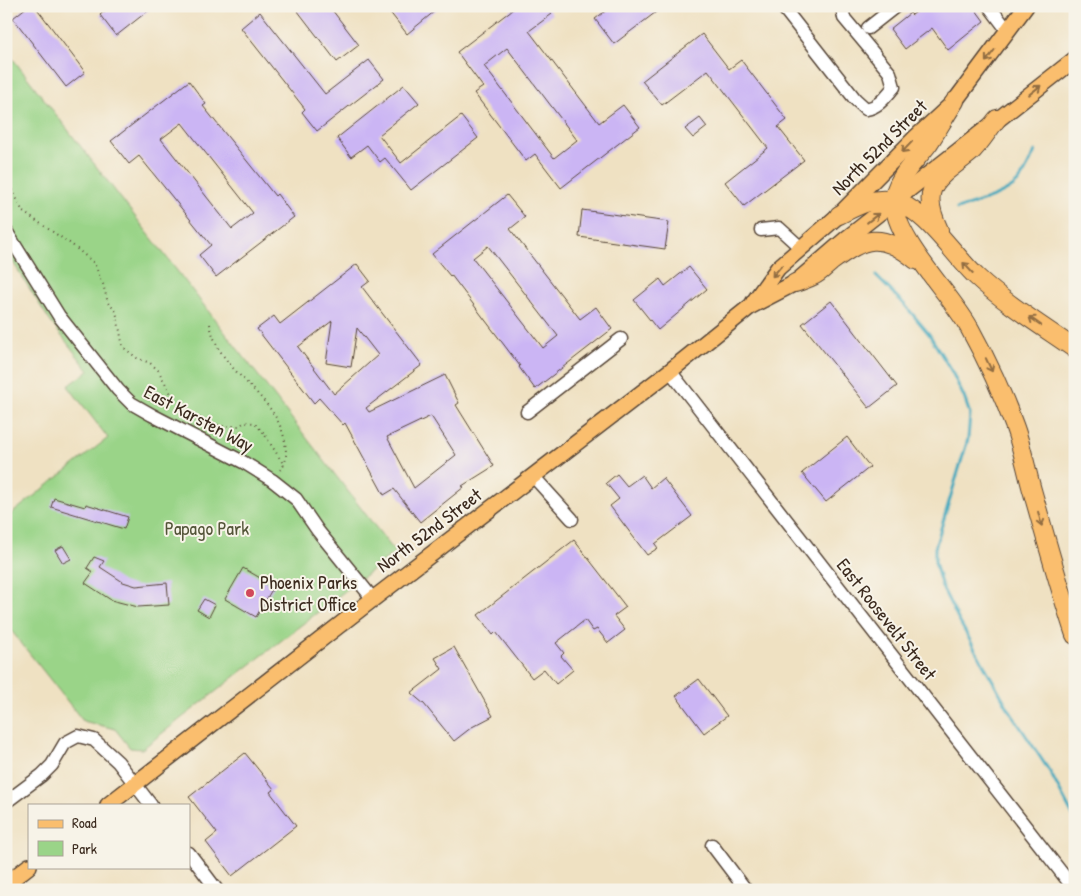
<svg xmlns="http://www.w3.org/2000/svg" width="1081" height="896" font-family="'Patrick Hand',sans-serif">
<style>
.green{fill:#9ad488;stroke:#6a7f53}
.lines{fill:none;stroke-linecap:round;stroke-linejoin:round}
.stream{stroke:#3ea8be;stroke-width:3}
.building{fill:#cbb5f4;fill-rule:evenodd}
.minor-casing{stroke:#564537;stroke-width:15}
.major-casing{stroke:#564537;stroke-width:18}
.highway-casing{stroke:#564537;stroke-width:20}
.path{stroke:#564537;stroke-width:2;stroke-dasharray:1 4;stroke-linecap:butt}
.minor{stroke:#fff;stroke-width:12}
.major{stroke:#fabe6e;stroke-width:15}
.highway{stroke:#fabe6e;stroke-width:18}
.oneway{stroke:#916d42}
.poi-dot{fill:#d1495b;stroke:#f7f3e8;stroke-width:2}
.labels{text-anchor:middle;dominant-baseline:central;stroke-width:4;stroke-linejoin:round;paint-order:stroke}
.street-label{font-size:19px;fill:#3b2a1e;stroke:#f7f3e8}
.park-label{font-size:19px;fill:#535438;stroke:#f7f3e8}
.poi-label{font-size:19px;fill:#3b2a1e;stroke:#f7f3e8;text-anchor:start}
</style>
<rect width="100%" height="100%" fill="#f7f3e8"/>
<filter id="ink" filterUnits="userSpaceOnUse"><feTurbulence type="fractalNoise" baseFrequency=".02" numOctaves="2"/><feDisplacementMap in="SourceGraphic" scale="10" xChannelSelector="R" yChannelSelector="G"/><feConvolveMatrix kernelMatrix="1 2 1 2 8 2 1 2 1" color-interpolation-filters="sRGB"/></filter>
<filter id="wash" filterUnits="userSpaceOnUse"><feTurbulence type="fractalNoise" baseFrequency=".0096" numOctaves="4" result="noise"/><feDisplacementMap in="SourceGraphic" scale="20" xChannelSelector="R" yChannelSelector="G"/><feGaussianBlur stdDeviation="1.12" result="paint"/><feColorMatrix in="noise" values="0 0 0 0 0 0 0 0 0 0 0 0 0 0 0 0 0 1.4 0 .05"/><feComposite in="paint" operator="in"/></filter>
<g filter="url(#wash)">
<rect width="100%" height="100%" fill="#efe1c2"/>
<!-- green -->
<path class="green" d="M6,50L395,552L142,749L130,748L115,729L83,721L6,624V518L108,438L68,386L89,371L50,321L6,251Z"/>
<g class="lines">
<!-- stream -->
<path class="stream" d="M957,209C975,203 1005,196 1018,182C1026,173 1030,161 1035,151
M876,276L904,304L929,334L952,372L964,397L970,414L968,439L935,548V562L937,570L942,587L958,619L1011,713L1050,772L1075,820"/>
</g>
<g id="blocks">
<!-- building -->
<path class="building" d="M28,6H35L85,72L66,87L13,18Z
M110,6H154L116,36L100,15Z
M294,6H329L359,45L337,62Z
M385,6H441L407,34Z
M517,6H545L552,14L529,31L599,123L623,105L640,127L561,188L535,154L526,161L474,93L483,87L457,52ZM507,48L577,140L554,158L484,66Z
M612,6H664L614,44L595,19Z
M924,6H973L984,21L948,50L932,28L905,49L890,29L910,13L912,15Z
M260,12L325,94L369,60L384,79L317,131L302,112L305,109L241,28Z
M702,34L729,69L741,60L787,120L778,127L804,160L744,206L725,182L768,148L708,70L662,105L642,81Z
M189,81L206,104L203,106L275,196L277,194L294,217L216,277L199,255L211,245L139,156L129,164L111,141ZM182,123L253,213L232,229L161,139Z
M404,85L419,103L379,135L401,163L461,116L478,138L411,190L385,158L380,162L367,145L351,157L337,138Z
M700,118L707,127L693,138L685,129Z
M507,195L525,217L510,229L580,319L596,307L612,329L535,389L519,367L520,366L451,275L450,276L432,254ZM488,246L558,336L543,348L473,258Z
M582,210L669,222L665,249L579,237Z
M357,264L370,281L362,287L422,365L366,408L369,412L445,375L459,403L456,405L494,466L462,486L464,487L420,522L394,489L384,495L345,423L343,425L319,398L314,403L257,329L274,316L280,324ZM332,321L326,363L351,367L357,328L378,355L334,394L298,347ZM431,416L456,455L414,488L387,437Z
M689,267L707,289L658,330L634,300L660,279L665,286Z
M831,301L897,386L869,408L802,324Z
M847,437L870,467L826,502L802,473Z
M617,474L627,486L642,475L651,488L663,478L692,516L655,544L658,548L647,555L610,506L619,499L606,483Z
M54,498L85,507L86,504L128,517L124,529L51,507Z
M574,540L626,607L614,616L625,630L608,643L597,629L593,631L585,620L556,643L564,653L561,656L573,670L556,684L544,669L532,678L496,632L493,635L478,615Z
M63,546L71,559L63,563L55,550Z
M94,557L104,561L100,567L123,582L136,586L167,583L169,605L138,607L111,600L85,583L93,572L87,568Z
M243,568L274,586L256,617L225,599Z
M204,599L215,605L209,617L197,610Z
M454,647L493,716L472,727L454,741L424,704L411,693L442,669L435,658Z
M699,679L727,716L704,733L676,696Z
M245,753L274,789L270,792L296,826L232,876L206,842L217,833L189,797Z"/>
</g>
</g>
<g filter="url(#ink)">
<use href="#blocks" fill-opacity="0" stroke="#564537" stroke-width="1"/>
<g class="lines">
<defs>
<path id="minor" d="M782,6L855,99L866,109C879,107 886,96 894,87L890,73L844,18L842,6
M989,6L1008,31
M868,28L896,6
M761,230L779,228L801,248
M6,231L59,316L118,390L131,403L152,415L243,462L272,480L296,499L318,531L373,599
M670,371L1075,890
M527,412L621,339
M533,476L572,519
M6,802L42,775L52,765L65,743L78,736L94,740L118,762L151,805
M712,845L746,890
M189,853L217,890"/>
<path id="major" d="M753,303L778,268L839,215L915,138L955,101L1026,6
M108,805L373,599L670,371L751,306L795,283L846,239L1075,59
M6,884L29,866"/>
<path id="highway" d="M955,101C946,115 938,129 929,143C917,160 895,178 894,200C893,238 952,295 970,329C987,360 1002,392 1014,425C1022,446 1026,469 1032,490C1046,539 1059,587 1075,635
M839,215C855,207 874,196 893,201C925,208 953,255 977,277C1006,304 1042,326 1075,349
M939,230C918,185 938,179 970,153C980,144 988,130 997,119
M795,283C801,281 807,279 813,276C820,273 825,267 831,262C865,237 881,231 916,260"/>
</defs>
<!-- minor casing -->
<use href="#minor" class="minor-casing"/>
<!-- major casing -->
<use href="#major" class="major-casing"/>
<!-- highway casing -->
<use href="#highway" class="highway-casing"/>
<!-- path -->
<path class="path" d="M6,176L23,212L71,244L94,263L103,284L108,303L116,311L123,347L137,358L150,363L158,370L175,401L197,417L220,426H239L245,422L254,423L263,432L284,465L280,470
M210,324C219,375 276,392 285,442C286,450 287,458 284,465"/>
<!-- minor -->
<use href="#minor" class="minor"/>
<!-- major -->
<use href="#major" class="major"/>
<!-- highway -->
<use href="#highway" class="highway"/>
</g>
<!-- one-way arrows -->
<defs><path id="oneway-shaft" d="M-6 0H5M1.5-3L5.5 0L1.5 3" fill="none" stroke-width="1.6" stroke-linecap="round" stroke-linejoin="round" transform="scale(1.25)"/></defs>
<g class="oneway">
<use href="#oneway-shaft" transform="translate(990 56) rotate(127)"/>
<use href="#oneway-shaft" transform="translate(1035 90) rotate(-38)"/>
<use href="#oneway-shaft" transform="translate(907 147) rotate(133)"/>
<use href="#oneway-shaft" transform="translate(873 218) rotate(-38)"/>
<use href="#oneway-shaft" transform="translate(968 268) rotate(-133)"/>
<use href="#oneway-shaft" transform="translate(777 271) rotate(130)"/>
<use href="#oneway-shaft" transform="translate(1035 321) rotate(-145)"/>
<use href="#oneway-shaft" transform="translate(989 365) rotate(65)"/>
<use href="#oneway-shaft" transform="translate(1040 519) rotate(75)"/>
</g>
</g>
<!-- markers -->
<circle class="poi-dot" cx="250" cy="593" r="5"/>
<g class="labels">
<!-- street labels -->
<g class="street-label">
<text transform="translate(879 147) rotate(-45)">North 52nd Street</text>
<text transform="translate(199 418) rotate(28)">East Karsten Way</text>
<text transform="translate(429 530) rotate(-37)">North 52nd Street</text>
<text transform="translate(887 619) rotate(52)">East Roosevelt Street</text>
</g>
<!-- park labels -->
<g class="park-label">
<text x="207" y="528">Papago Park</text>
</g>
<!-- poi labels -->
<g class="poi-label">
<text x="260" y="582">Phoenix Parks<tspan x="260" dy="22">District Office</tspan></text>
</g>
</g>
<!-- margin -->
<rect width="1081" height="896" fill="none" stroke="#f7f3e8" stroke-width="25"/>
<!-- legend -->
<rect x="28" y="804" width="162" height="65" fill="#f7f3e8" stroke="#aca397"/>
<rect x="38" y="820" width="25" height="8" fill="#fabe6e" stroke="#aca397"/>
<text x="72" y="828" font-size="15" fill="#3b2a1e">Road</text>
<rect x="38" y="841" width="25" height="15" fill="#9ad488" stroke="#aca397"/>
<text x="72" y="854" font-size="15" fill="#3b2a1e">Park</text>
</svg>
